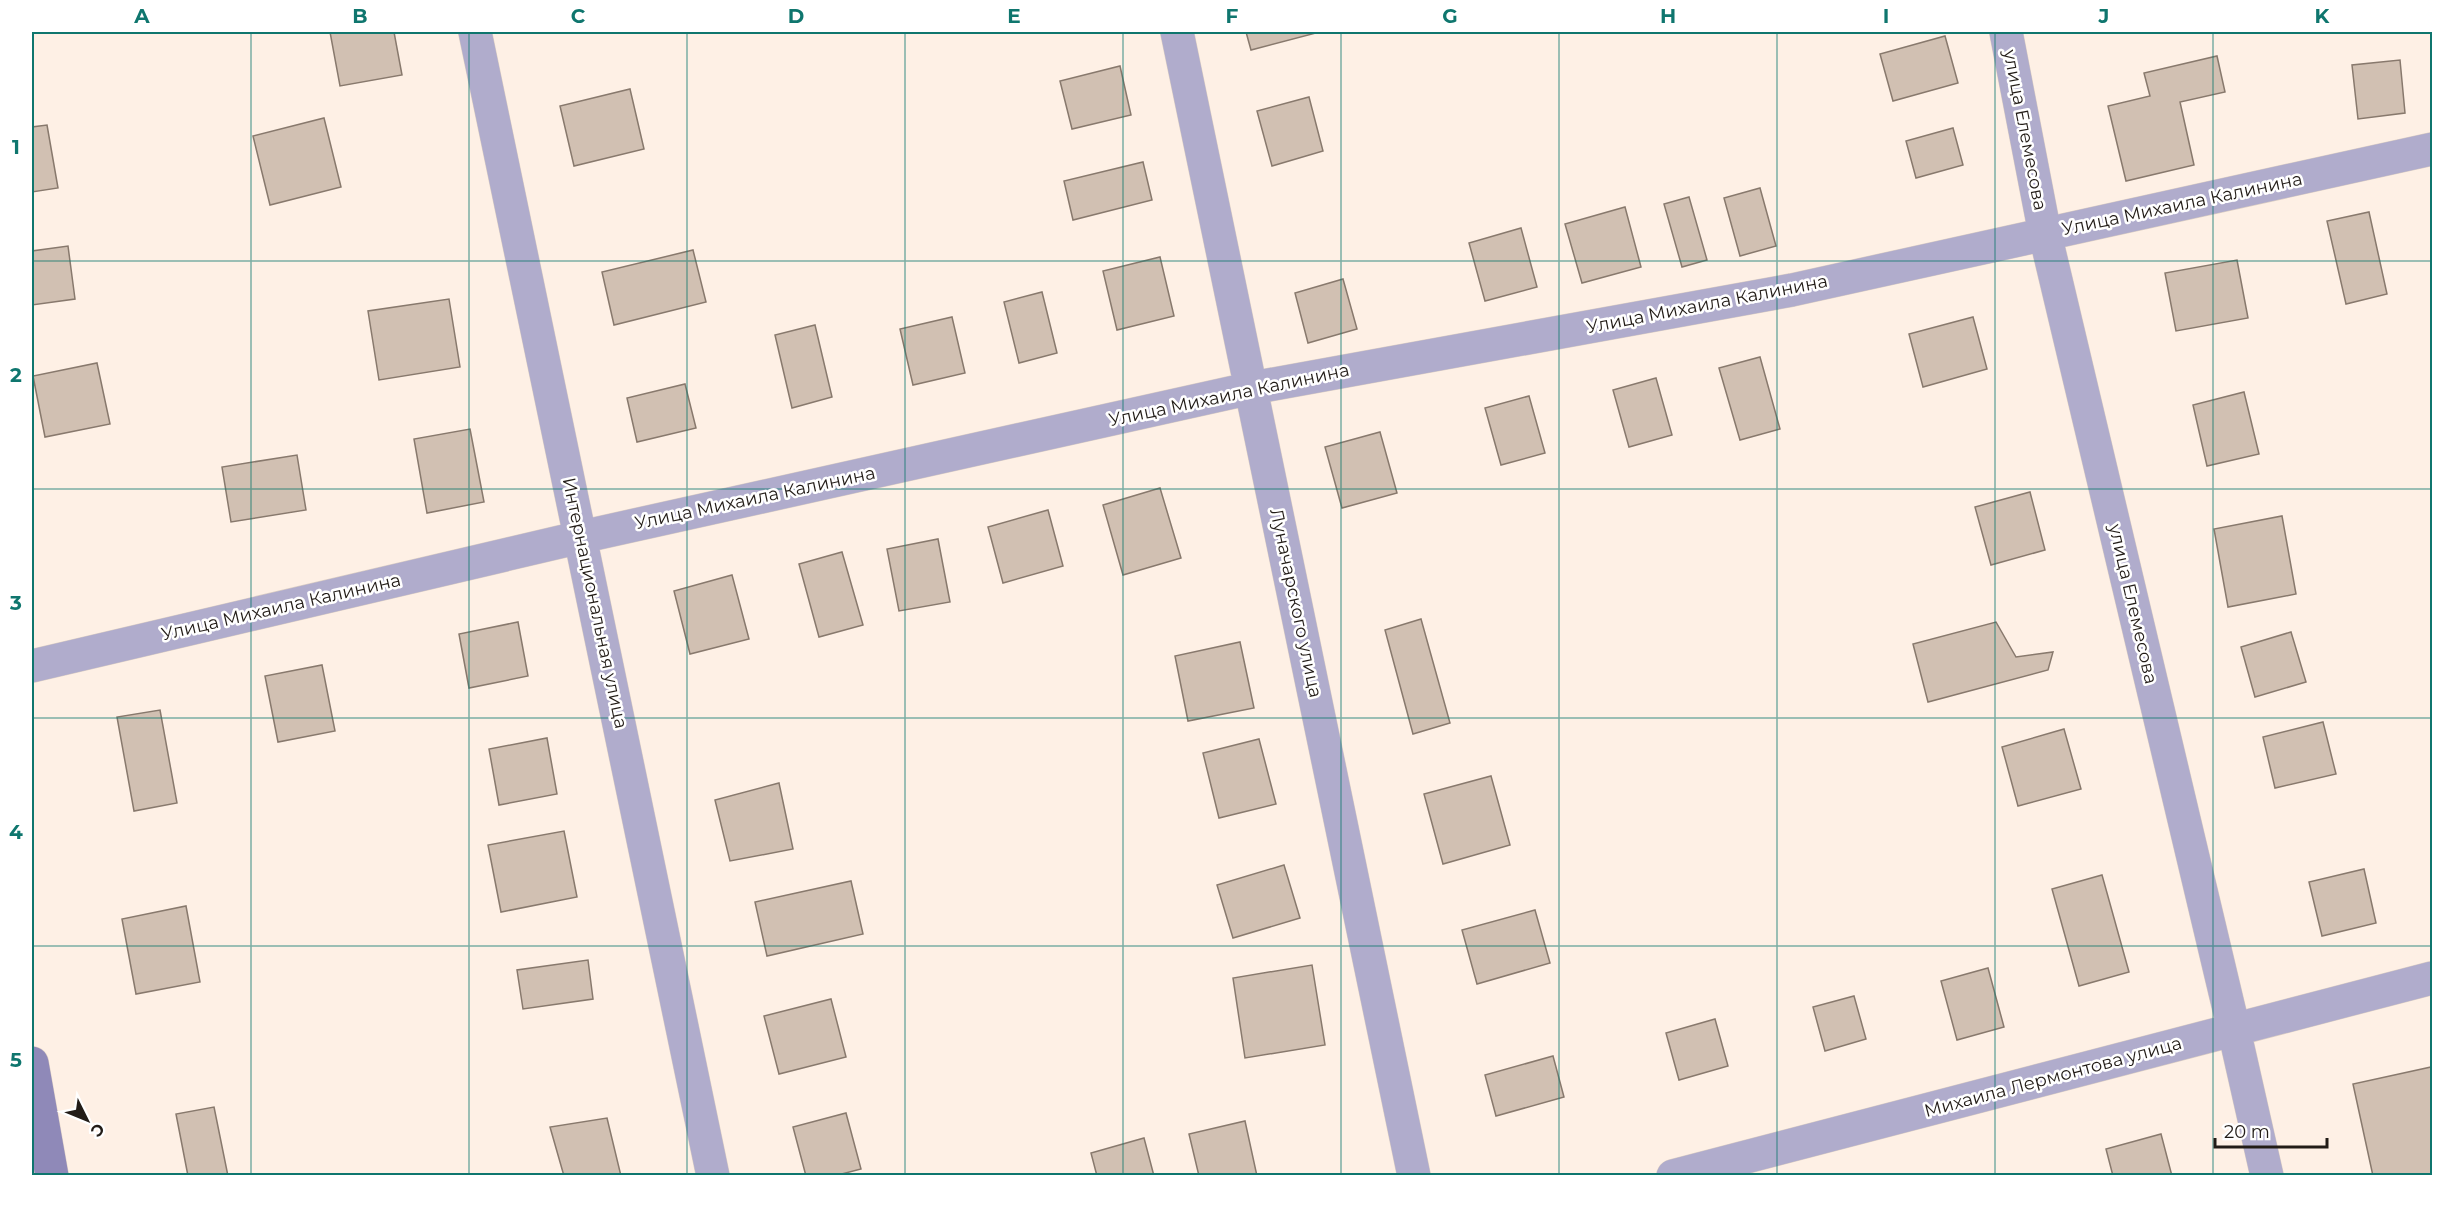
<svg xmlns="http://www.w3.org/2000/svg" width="2464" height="1207" font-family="Montserrat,sans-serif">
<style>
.building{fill:#d1c0b2;stroke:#88796d;stroke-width:1.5}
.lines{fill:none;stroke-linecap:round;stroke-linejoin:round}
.street-casing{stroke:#dbcec4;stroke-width:34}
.secondary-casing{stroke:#dbcec4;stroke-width:34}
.street{stroke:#b0accc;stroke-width:33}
.secondary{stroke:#8f89b8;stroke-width:33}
.grid{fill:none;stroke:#0f766e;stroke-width:1.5;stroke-opacity:0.55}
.labels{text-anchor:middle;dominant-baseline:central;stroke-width:5;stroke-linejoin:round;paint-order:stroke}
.street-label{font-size:18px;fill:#221c17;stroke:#fff}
.neatline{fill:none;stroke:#0f766e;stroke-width:2}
.grid-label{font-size:20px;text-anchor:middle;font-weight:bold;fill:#0f766e}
</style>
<rect width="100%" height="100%" fill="#fef0e5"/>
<!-- building -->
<path class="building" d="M330,32H394L402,75L340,86Z
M1246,32H1316V33L1251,50Z
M1945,36L1958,83L1893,101L1880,54Z
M2217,56L2225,92L2180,102L2194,165L2126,181L2108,106L2150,96L2144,73Z
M2400,60L2405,113L2358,119L2352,65Z
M1120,66L1131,115L1072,129L1060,81Z
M630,89L644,149L574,166L560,106Z
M1309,97L1323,151L1272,166L1257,111Z
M324,118L341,187L270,205L253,136Z
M47,125L58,188L32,192V127Z
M1953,128L1963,165L1916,178L1906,141Z
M1143,162L1152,200L1073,220L1064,181Z
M1760,188L1776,246L1740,256L1724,198Z
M1689,197L1707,260L1682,267L1664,204Z
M1625,207L1641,267L1582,283L1565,224Z
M2369,212L2387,294L2346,304L2327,221Z
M1521,228L1537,287L1485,301L1469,243Z
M68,246L75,299L32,305V251Z
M693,250L706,302L614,325L602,272Z
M1160,257L1174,316L1117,330L1103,271Z
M2237,260L2248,318L2176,331L2165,273Z
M1343,279L1357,329L1308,343L1295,293Z
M1042,292L1057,353L1019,363L1004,302Z
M449,299L460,367L379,380L368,311Z
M952,317L965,373L913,385L900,329Z
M1973,317L1987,369L1923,387L1909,334Z
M815,325L832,397L792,408L775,335Z
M1760,357L1780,429L1740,440L1719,368Z
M97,363L110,424L45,437L33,376Z
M1656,378L1672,435L1629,447L1613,390Z
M685,384L696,428L637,442L627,398Z
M2244,392L2259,454L2207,466L2193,405Z
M1529,396L1545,453L1501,465L1485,408Z
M470,429L484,502L427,513L414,439Z
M1380,432L1397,493L1342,508L1325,447Z
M297,455L306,510L231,522L222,467Z
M1160,488L1181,558L1123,575L1103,505Z
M2030,492L2045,550L1991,565L1975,507Z
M1048,510L1063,566L1003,583L988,527Z
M2282,516L2296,594L2228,607L2214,529Z
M938,539L950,602L899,611L887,549Z
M842,552L863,625L819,637L799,564Z
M732,575L749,639L690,654L674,591Z
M1421,619L1450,723L1413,734L1385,630Z
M518,622L528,676L469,688L459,634Z
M1996,622L2016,657L2053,652L2048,670L1928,702L1913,644Z
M2291,632L2306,682L2255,697L2241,647Z
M1240,642L1254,708L1188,721L1175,656Z
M322,665L335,731L278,742L265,676Z
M160,710L177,803L134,811L117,717Z
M2323,722L2336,774L2275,788L2263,737Z
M2064,729L2081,789L2018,806L2002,747Z
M547,738L557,794L499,805L489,749Z
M1259,739L1276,804L1219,818L1203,753Z
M1491,776L1510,845L1443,864L1424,794Z
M779,783L793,849L730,861L715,800Z
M564,831L577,897L501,912L488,845Z
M1284,865L1300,918L1233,938L1217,885Z
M2364,869L2376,923L2322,936L2309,882Z
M2102,875L2129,972L2079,986L2052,889Z
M851,881L863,934L767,956L755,902Z
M186,906L200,982L136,994L122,919Z
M1535,910L1550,963L1477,984L1462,930Z
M588,960L593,999L523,1009L517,970Z
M1312,965L1325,1045L1245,1058L1233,978Z
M1988,968L2004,1027L1957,1040L1941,981Z
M1854,996L1866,1039L1825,1051L1813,1007Z
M831,999L846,1057L779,1074L764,1016Z
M1715,1019L1728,1066L1679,1080L1666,1033Z
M1553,1056L1564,1097L1496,1116L1485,1075Z
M2431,1067L2432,1175L2373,1176L2353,1084Z
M214,1107L228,1176H188L176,1114Z
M846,1113L861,1169L834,1176H806L793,1127Z
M607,1118L621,1176H564L550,1127Z
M1245,1121L1257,1176H1199L1189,1134Z
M2161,1134L2172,1176H2113L2106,1149Z
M1144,1138L1154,1176H1097L1091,1153Z"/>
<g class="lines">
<defs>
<path id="street" d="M475,32L713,1176
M1177,32L1414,1176
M2006,32L2045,234L2234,1030L2267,1176
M32,666L581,537L1252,388L1792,290L2432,149
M1673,1176L2432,978"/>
<path id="secondary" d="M32,1063L52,1176"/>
</defs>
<!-- street casing -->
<use href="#street" class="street-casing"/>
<!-- secondary casing -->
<use href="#secondary" class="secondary-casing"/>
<!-- street -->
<use href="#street" class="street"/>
<!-- secondary -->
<use href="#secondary" class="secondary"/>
</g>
<!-- grid -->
<path class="grid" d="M251,32V1176M469,32V1176M687,32V1176M905,32V1176M1123,32V1176M1341,32V1176M1559,32V1176M1777,32V1176M1995,32V1176M2213,32V1176M32,261H2432M32,489H2432M32,718H2432M32,946H2432"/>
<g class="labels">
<!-- street labels -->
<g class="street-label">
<text transform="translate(2025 130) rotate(79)">улица Елемесова</text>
<text transform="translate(2182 204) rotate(-12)">Улица Михаила Калинина</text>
<text transform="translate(1707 304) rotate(-11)">Улица Михаила Калинина</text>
<text transform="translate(1229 395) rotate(-12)">Улица Михаила Калинина</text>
<text transform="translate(755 498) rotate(-12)">Улица Михаила Калинина</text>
<text transform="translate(595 603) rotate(78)">Интернациональная улица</text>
<text transform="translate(1296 603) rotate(78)">Луначарского улица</text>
<text transform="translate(2133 604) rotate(77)">улица Елемесова</text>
<text transform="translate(281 607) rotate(-13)">Улица Михаила Калинина</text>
<text transform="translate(2053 1077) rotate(-15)">Михаила Лермонтова улица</text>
</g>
</g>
<!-- border -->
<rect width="2464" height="1207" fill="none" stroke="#ffffff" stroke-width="66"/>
<!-- north arrow -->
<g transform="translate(87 1120) rotate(133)" stroke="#ffffff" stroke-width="4.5" paint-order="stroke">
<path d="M0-4.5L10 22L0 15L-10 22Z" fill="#221c17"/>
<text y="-9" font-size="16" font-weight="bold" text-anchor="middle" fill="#221c17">С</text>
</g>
<!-- scale -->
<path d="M2215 1138v9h112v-9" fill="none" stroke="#221c17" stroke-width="3"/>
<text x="2224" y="1138" font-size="18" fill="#221c17" stroke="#ffffff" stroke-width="4.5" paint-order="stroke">20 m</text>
<rect x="33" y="33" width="2398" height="1141" class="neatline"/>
<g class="grid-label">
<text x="142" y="23">A</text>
<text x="360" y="23">B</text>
<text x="578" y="23">C</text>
<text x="796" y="23">D</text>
<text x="1014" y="23">E</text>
<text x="1232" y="23">F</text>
<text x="1450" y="23">G</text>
<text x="1668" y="23">H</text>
<text x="1886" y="23">I</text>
<text x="2104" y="23">J</text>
<text x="2322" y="23">K</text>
<text x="16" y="154">1</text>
<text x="16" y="382">2</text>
<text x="16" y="610">3</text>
<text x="16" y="839">4</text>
<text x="16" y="1067">5</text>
</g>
</svg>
